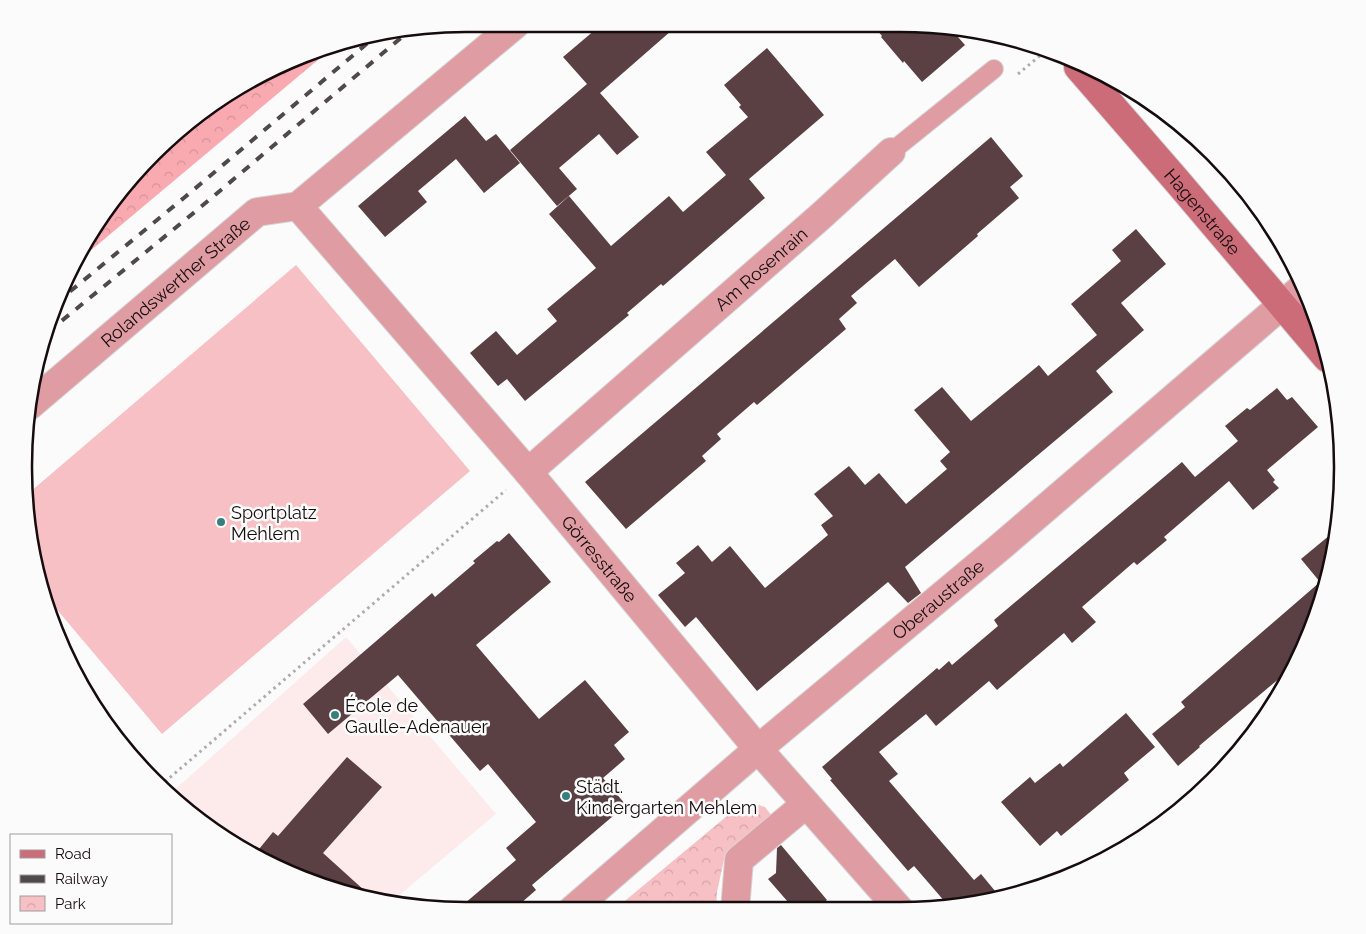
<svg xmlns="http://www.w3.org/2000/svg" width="1366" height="934" font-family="Raleway,sans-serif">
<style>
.built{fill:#fdebec}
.forest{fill:url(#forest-crowns)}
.park{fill:url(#park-crowns)}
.pitch{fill:#f7c0c4}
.building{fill:#5a4042}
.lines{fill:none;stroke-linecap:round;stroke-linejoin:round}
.service-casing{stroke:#d6d5d5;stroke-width:20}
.minor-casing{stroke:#d6d5d5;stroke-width:30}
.secondary-casing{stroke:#d6d5d5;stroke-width:30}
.path{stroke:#afabac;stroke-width:3;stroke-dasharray:2.5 4;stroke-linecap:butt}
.service{stroke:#df9ca2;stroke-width:18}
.minor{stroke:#df9ca2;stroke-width:28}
.secondary{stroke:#cb6c78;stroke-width:28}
.rail{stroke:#504949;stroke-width:4;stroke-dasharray:9 9;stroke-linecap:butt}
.poi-dot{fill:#367f7d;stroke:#fbfbfb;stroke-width:2}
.labels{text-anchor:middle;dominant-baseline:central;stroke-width:5;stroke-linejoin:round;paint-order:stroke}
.street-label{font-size:18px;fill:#160c0d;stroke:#fbfbfb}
.poi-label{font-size:18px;fill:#160c0d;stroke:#fbfbfb;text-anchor:start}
.rim{fill:none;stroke:#160c0d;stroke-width:2.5}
</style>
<defs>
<pattern id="forest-crowns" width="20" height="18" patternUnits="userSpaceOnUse" patternTransform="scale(1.25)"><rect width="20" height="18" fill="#f9aab1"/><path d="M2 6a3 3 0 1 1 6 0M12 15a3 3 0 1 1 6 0" fill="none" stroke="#d59197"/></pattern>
<pattern id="park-crowns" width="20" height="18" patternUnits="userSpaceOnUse" patternTransform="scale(1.25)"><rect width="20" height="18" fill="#f7c0c4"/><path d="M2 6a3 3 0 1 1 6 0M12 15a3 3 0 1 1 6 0" fill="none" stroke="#d3a4a7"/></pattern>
</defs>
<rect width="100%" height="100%" fill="#fbfbfb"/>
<!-- built -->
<path class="built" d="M346,637L496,814L390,903L380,902L297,876L221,835L170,794Z"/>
<!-- forest -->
<path class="forest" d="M331,49L83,257L134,175L221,98Z"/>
<!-- park -->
<path class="park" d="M752,803L765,807L772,816L725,855L717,892L716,910H614L739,806Z"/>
<!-- pitch -->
<path class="pitch" d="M296,265L470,471L162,734L48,599L32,553L30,492Z"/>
<!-- building -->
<path class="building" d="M602,24H679L600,93L639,137L617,155L599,134L559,168L577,189L557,206L510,150L587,84L563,57Z
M872,24H899L951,29L965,45L922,82L904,61L903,63L881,37L882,36Z
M767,48L824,115L749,179L765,198L663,286L661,284L627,313L629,315L525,401L507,379L498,386L470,353L496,331L517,355L557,321L547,309L596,268L549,214L569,196L611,246L669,196L683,212L726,175L706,152L748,117L739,107L741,105L724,85Z
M465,116L486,141L496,134L520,163L484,193L456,159L418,191L427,202L385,237L358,206Z
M991,137L1023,176L1010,187L1019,198L977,234L978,236L919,287L895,259L851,296L857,303L839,319L846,329L757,405L754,402L717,434L721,439L702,456L706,461L626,529L585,482Z
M1136,229L1166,264L1121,303L1144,330L1096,371L1113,392L905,567L921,593L908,603L888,582L757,691L696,617L685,627L658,595L685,573L676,563L698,545L712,562L730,546L765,588L828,535L821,525L833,516L814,494L849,466L865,485L879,473L906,504L947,469L940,461L950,452L914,410L942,387L971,421L1039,365L1048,376L1097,335L1071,304L1121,261L1112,250Z
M1277,388L1287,400L1292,397L1318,427L1267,470L1275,480L1273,482L1279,488L1253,510L1229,481L1164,537L1167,540L1137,565L1134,562L1082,607L1096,622L1072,643L1064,633L997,690L989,681L936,726L926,714L879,752L898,774L889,781L974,880L981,874L1000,897L985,902L943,906L946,903L914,866L908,871L830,780L832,779L822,767L937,668L939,670L949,661L952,665L998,626L994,620L1182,462L1195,477L1213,462L1238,441L1225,426L1247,408L1250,410Z
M1336,530L1334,554L1308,637L1290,672H1287L1199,746L1200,747L1178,766L1152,734L1185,707L1181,702L1320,582L1301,559Z
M509,533L551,582L476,645L539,719L585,680L629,732L614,745L625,759L603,778L626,805L532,885L536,890L513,910L458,909L516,860L506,848L536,822L488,764L480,771L398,675L328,734L303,704L432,593L435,597L475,563L473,561L497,541L499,542Z
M1126,713L1155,747L1124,773L1129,780L1061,836L1057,831L1040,846L1001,802L1030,777L1035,783L1060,763L1063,767Z
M347,757L382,787L323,853L375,900L297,876L255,854L273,832L278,836Z
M781,845L827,900L814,910H795L768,879L776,873L777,848Z"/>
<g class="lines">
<defs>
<path id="service" d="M891,152L994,69"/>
<g id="minor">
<path id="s1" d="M298,206L528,472L758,749L900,910"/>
<path id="s2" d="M29,406L257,212L298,206L516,24"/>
<path id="s3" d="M528,472L821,216L891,152"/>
<path id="s4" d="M572,910L758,749L999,548L1303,287"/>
<path d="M735,910L739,860L806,804"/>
</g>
<g id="secondary">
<path id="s5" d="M1078,67L1177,181L1327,358"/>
</g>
</defs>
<!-- service casing -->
<use href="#service" class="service-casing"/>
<!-- minor casing -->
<use href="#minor" class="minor-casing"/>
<!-- secondary casing -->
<use href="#secondary" class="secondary-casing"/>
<!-- path -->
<path class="path" d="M1018,74L1042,54
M160,786L506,490"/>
<!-- service -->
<use href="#service" class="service"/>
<!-- minor -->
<use href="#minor" class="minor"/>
<!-- secondary -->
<use href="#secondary" class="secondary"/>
<!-- rail -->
<path class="rail" d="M56,303L185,197L376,36
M48,332L196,211L409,31"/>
</g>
<!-- markers -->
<g class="poi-dot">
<circle cx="221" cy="522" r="5"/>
<circle cx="335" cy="715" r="5"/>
<circle cx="566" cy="796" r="5"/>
</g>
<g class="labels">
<!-- street labels -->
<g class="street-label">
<text stroke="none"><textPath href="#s5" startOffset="191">Hagenstraße</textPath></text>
<text stroke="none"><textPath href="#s3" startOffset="309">Am Rosenrain</textPath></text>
<text stroke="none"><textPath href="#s2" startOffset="192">Rolandswerther Straße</textPath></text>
<text stroke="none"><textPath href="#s1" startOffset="464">Görresstraße</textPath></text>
<text stroke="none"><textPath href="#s4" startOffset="480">Oberaustraße</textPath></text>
</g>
<!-- poi labels -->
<g class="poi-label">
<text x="231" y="512">Sportplatz<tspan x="231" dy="21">Mehlem</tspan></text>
<text x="345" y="705">École de<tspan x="345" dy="21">Gaulle-Adenauer</tspan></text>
<text x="576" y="786">Städt.<tspan x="576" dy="21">Kindergarten Mehlem</tspan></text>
</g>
</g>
<!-- crop -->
<path d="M0 0H1366V934H0ZM466 32H900A434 434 0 0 1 1334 466V468A434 434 0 0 1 900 902H466A434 434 0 0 1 32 468V466A434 434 0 0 1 466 32Z" fill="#fbfbfb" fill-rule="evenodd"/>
<path class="rim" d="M466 32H900A434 434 0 0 1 1334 466V468A434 434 0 0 1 900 902H466A434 434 0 0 1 32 468V466A434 434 0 0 1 466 32Z"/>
<!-- legend -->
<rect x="10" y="834" width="162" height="90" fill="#fbfbfb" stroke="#9f9b9c"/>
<rect x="20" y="850" width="25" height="8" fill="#cb6c78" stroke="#9f9b9c"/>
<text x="55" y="859" font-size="15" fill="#160c0d">Road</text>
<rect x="20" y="875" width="25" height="8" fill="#504949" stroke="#9f9b9c"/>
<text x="55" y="884" font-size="15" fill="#160c0d">Railway</text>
<rect x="20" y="896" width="25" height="15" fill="url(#park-crowns)" stroke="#9f9b9c"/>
<text x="55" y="909" font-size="15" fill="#160c0d">Park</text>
</svg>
